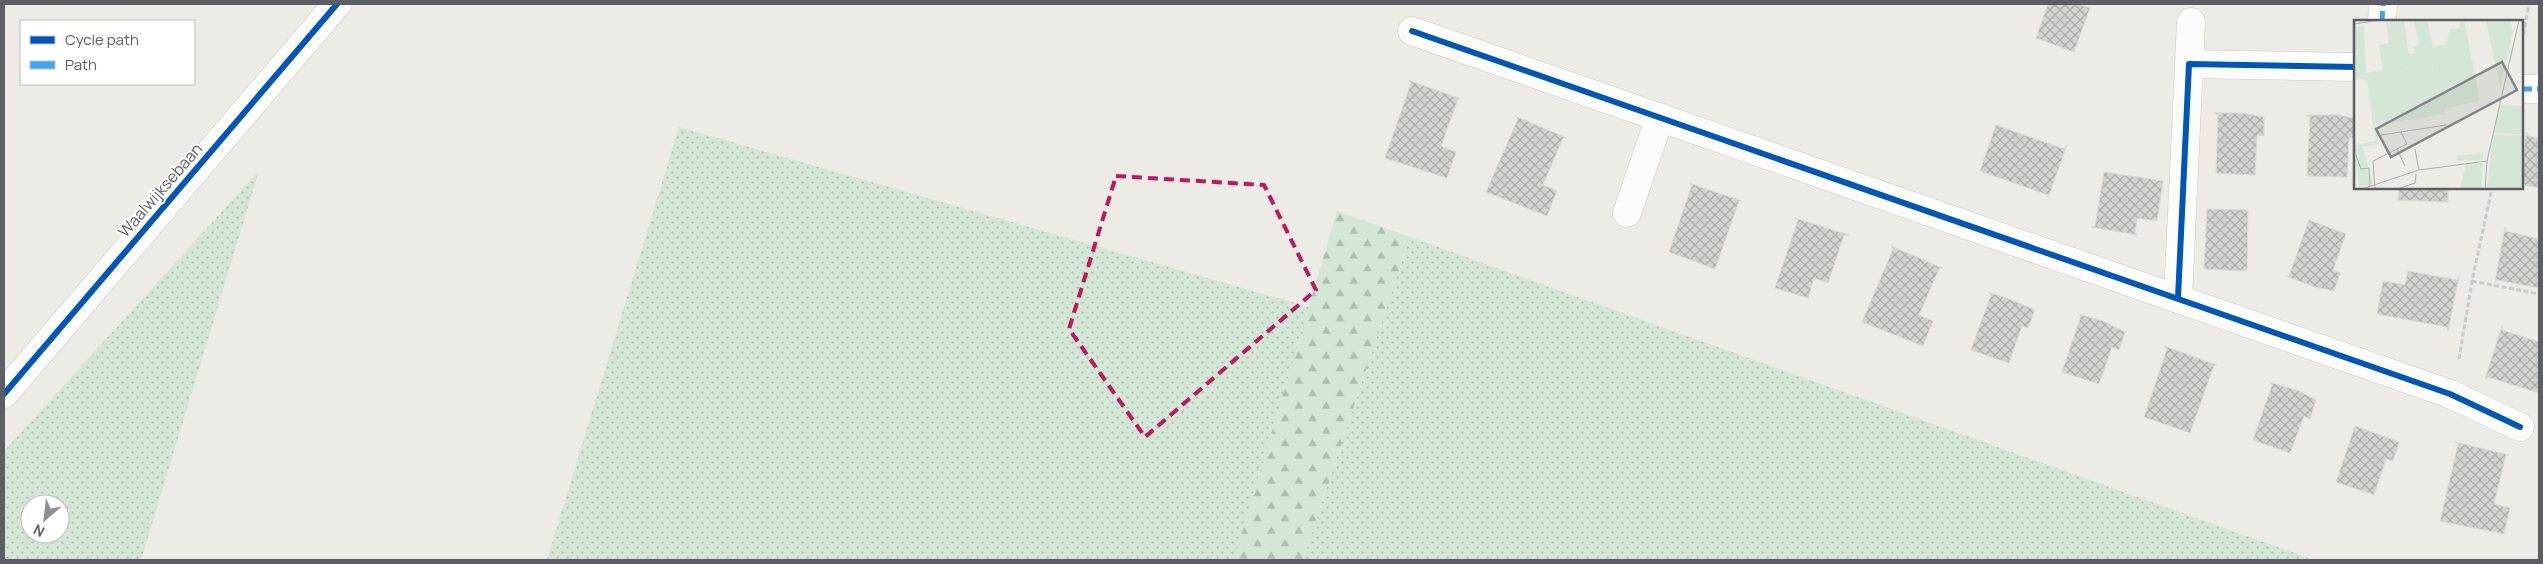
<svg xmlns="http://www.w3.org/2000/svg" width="2543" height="564" font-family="Manrope,sans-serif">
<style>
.grass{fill:url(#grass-dots);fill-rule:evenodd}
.forest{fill:url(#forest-firs)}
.building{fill:url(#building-cross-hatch);stroke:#dbdad5}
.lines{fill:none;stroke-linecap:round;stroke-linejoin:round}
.minor-casing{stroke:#c9c9c8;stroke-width:29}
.path{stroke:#c8cccb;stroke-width:3;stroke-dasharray:5 2.5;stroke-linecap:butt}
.minor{stroke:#fcfcfb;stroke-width:28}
.quiet{stroke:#40a5ee;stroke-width:5;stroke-dasharray:10 5;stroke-linecap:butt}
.cycleway-casing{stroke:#fff;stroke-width:9}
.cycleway{stroke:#0057b8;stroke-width:6}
.marked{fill:none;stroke:#c2185b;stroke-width:4;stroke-dasharray:10 6;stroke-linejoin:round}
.labels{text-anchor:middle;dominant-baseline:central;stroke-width:4;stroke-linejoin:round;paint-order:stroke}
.street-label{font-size:16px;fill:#5c5e64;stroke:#fff}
.inset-road{fill:none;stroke:#aeafae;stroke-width:1}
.view{fill:#848589;fill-opacity:0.15;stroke:#848589;stroke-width:2.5}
.inset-edge{fill:none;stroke:#5c5e64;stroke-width:2.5}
</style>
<defs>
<pattern id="grass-dots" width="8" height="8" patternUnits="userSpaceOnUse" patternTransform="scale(1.25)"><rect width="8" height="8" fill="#d4e7d6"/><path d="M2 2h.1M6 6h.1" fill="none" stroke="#afbeb1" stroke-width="1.8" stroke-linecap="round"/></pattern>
<pattern id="forest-firs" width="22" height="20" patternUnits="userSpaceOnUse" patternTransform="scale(1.25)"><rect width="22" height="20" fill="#d4e7d6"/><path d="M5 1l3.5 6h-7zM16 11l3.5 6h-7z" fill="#afbeb1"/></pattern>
<pattern id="building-cross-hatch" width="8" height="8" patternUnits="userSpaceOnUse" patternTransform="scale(1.25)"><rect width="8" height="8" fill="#d2d2cf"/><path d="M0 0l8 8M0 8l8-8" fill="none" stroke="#aeaeac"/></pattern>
</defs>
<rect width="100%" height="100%" fill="#ecebe6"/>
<!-- grass -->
<path class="grass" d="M679,127L1309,307L1234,560H547Z
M259,171L141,560H4V451ZM30,504H60V534H30Z
M1410,237L2314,560H1303Z"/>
<!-- forest -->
<path class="forest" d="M1337,211L1410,237L1303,560H1234Z"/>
<!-- building -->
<path class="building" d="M2048,4H2078L2090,8L2074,52L2036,38Z
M1408,80L1461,99H1458L1441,146L1456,152L1447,178L1385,158L1411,83Z
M2214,113H2241L2264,117V136L2257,135L2255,175L2216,173L2218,115Z
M2306,115H2338L2356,119V138H2349L2347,177L2307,176L2310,117Z
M1515,116L1567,138H1563L1543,185L1557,191L1547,216L1486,192L1518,119Z
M1996,125L2064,149L2067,145L2048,198V195L1980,171Z
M2527,132L2528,136L2539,138V188L2522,184V161Z
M2104,172L2163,181L2157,221L2137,218L2135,233L2138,235L2091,227L2095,226Z
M1689,183L1742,201H1739L1715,269L1669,252L1692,185Z
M2399,188H2448V202L2398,200Z
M2207,209L2248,210L2247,271L2204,269Z
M1795,218L1849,235H1844L1828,283L1814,278L1808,298L1775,288L1798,220Z
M2309,220L2346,234L2333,270L2340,273L2334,291L2315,287L2286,276H2289Z
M2505,227L2506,231L2539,239V288L2497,280L2495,282Z
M1891,246L1942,268L1939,269L1919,315L1933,321L1923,346L1862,322L1893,249Z
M2408,271L2457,280L2459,276L2448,331L2447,327L2377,314L2383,281L2405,285Z
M1988,292L2012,300L2035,310L2028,328L2022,326L2009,363L1971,350L1991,295Z
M2078,314L2103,321L2125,332L2119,350L2112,347L2099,384L2062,372L2081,316Z
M2502,326V330L2539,342V393L2488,377L2485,379Z
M2164,346L2217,365H2214L2190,433L2144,417L2167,349Z
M2269,382L2299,391L2316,400L2310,419L2304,416L2290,453L2253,440L2272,385Z
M2355,426L2399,442L2393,461L2386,459L2374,495L2336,482Z
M2455,442L2509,455H2506L2494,504L2510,508L2504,534L2440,521L2458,444Z"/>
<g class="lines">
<defs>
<path id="minor" d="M2382,21L2383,4
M1412,31L2450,394L2520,427
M2189,64L2191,22
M2522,89H2539
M1627,213L1660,117
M2178,298L2189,64L2356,67
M4,394L337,4"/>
</defs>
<!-- minor casing -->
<use href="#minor" class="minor-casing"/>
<!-- path -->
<path class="path" d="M2522,42L2529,4
M2472,281L2539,294
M2459,359L2472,281L2492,188"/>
<!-- minor -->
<use href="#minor" class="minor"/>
<!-- quiet -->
<path class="quiet" d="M2382,21L2383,4
M2522,89H2539"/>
<defs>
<path id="cycleway" d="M1412,31L2450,394L2520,427
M2178,298L2189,64L2356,67
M4,394L337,4"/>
</defs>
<!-- cycleway casing -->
<use href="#cycleway" class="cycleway-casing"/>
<!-- cycleway -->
<use href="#cycleway" class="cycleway"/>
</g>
<!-- marked area -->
<path class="marked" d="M1116,176L1264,185L1316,290L1145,437L1069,329Z"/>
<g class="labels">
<!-- street labels -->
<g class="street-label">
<text transform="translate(160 190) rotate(-49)">Waalwijksebaan</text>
</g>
</g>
<!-- overview -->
<g transform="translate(2354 20)">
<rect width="169" height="169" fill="#ecebe6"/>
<path d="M60,0H73L79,27L93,24L95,9L106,8L105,0H110L126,81L90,89L81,39L33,47V50L78,44L87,95L22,105L12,59L0,60V7L10,6L12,53L29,50L25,25L35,23L32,3L50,1L55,34L61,33L60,28L65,23ZM132,0H156L159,11L146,68ZM9,127L19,164L5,168L0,128ZM130,133L128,140L103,141L102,136Z" fill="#d4e7d6"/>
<path d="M81,39L87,71L91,94L87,95L78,44L33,50L32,47ZM12,58L25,124L0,128V125L22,121ZM145,85L169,86V114L139,113ZM139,115H169V169H133ZM129,143L127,169H106L112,144Z" fill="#d4e7d6"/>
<path d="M27,53L33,100L22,102L14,55Z" fill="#d4e7d6"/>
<path class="inset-road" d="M0,4L26,0M27,115L92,105M43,129L51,146M61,129L65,150M2,135L7,149L15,148L16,166M8,169L65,150L133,141M21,169L19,141L53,124L47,112M43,169L61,163L62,154M131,169L133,141L165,0"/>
<path class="view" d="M148,42L163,70L37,137L22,109Z"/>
<rect width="169" height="169" class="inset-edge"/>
</g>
<!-- border -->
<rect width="2543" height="564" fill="none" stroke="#5c5e64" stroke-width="10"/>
<!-- legend -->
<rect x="20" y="20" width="175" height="65" fill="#ffffff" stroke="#bebfc1"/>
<rect x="30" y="36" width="25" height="8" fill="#0057b8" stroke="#bebfc1"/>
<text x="65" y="45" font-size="15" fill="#5c5e64">Cycle path</text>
<rect x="30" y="61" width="25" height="8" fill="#40a5ee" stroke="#bebfc1"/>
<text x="65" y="70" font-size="15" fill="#5c5e64">Path</text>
<!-- north arrow -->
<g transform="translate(45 519) rotate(208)"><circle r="24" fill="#ffffff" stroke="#bebfc1"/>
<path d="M0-4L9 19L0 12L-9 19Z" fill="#8e8f92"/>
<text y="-8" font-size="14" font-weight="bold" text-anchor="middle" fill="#5c5e64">N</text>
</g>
</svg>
